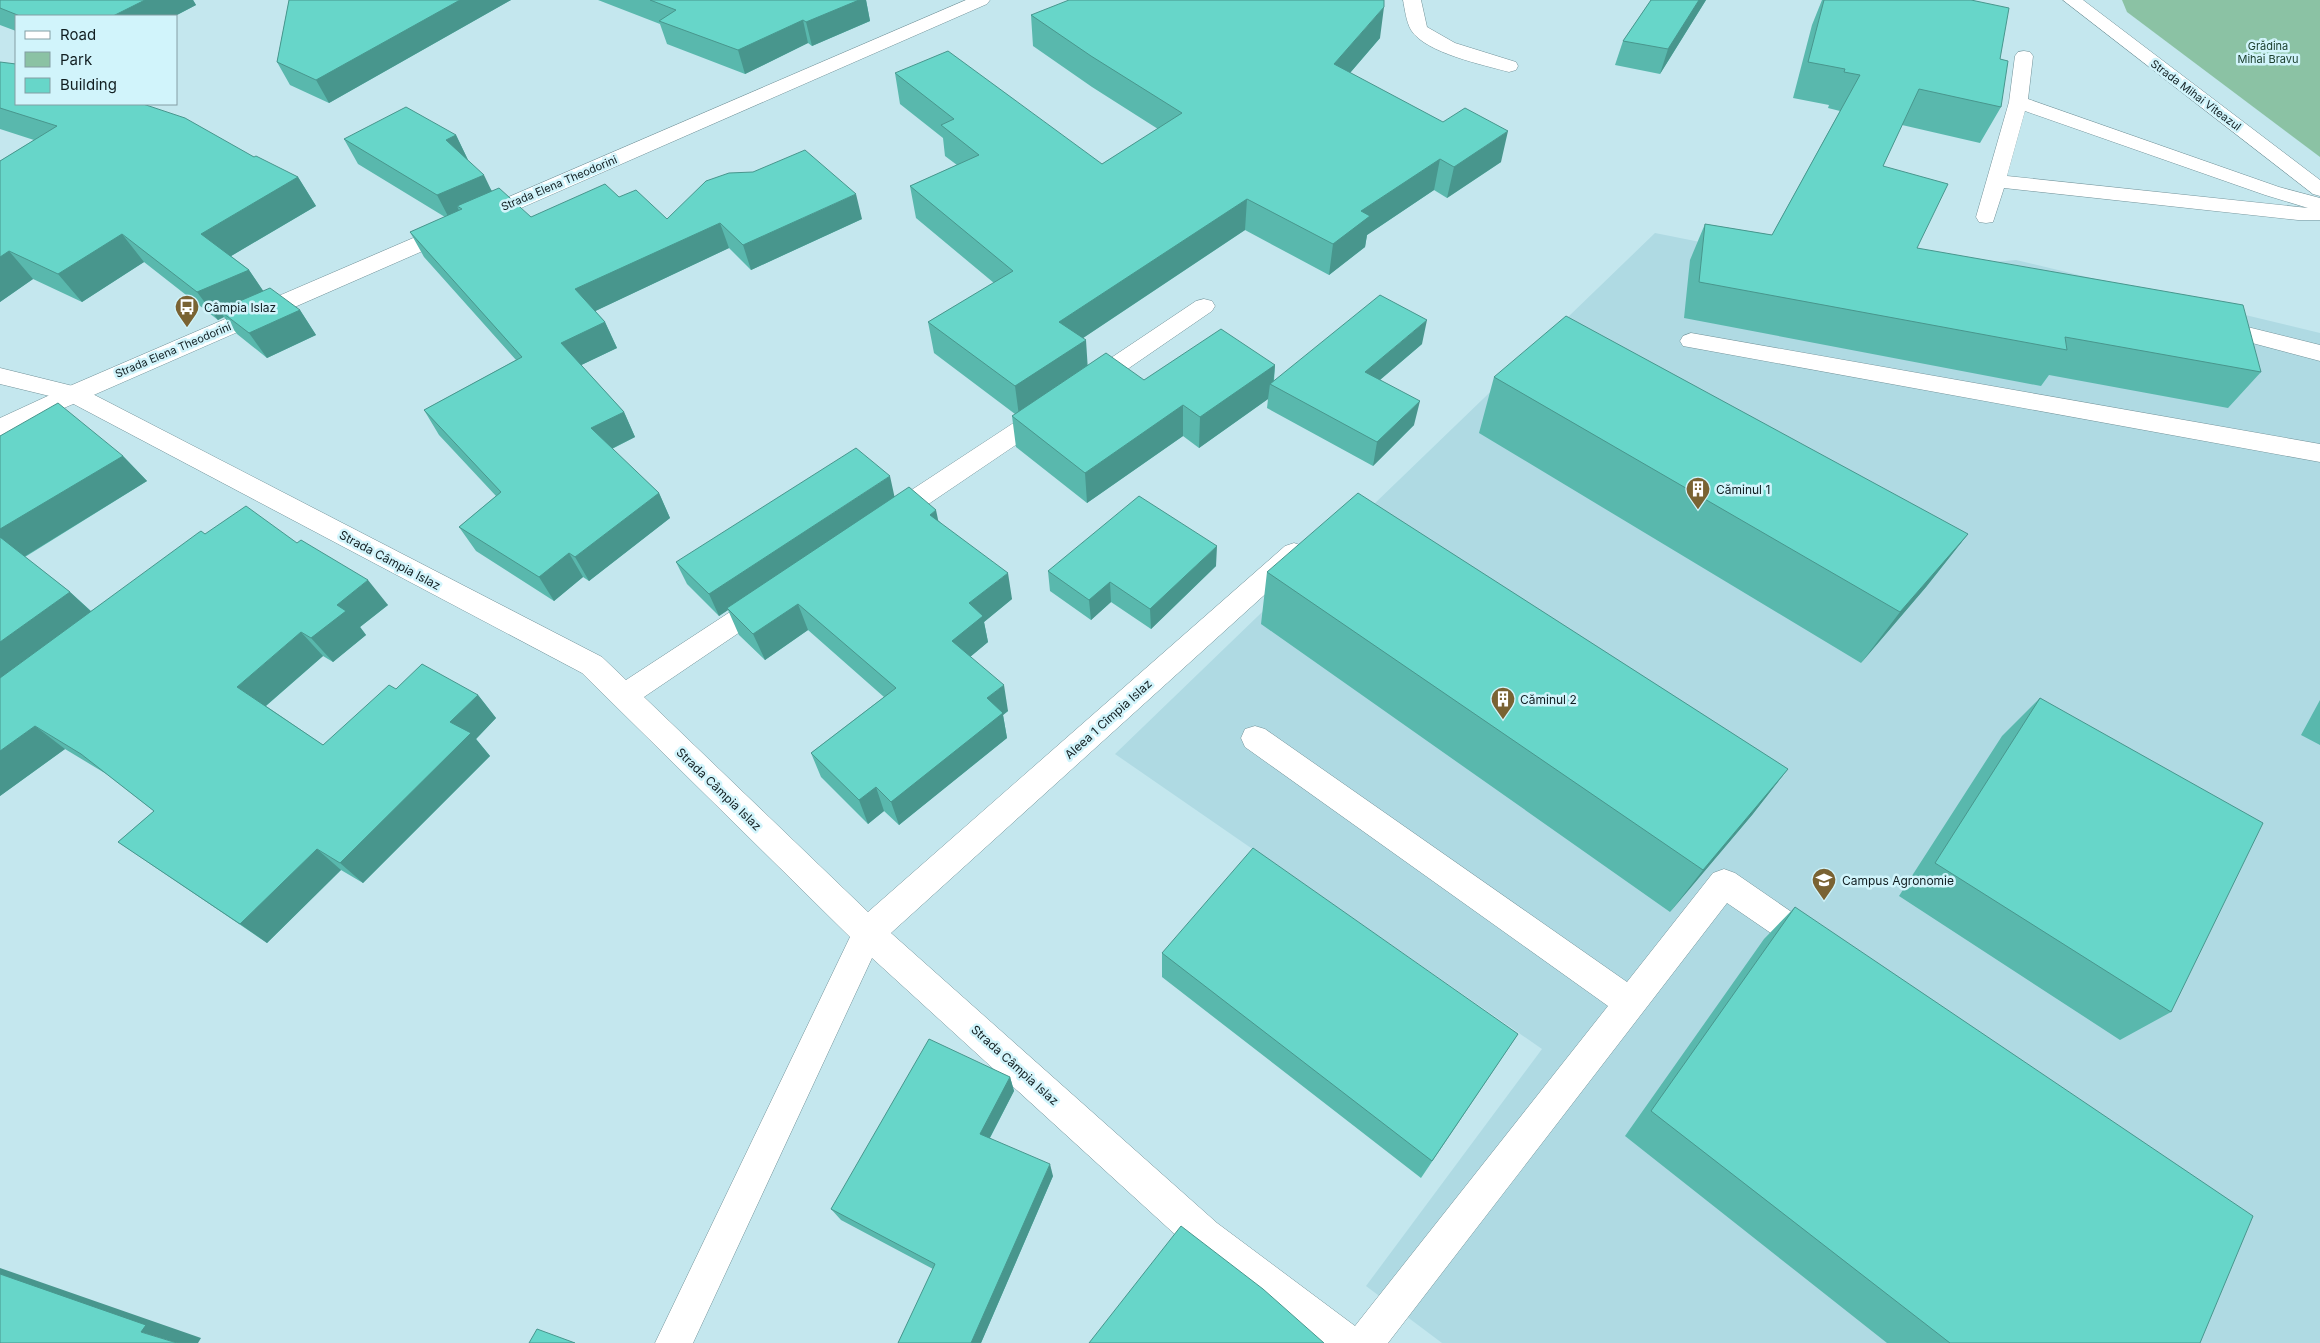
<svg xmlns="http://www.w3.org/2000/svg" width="2320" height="1343" font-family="Inter,sans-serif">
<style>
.built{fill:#afdae3}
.green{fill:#8bc2a4}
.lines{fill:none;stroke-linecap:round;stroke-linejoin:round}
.minor-casing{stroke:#729299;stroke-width:1}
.major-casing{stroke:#729299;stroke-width:1}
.minor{fill:#fff;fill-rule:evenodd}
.major{fill:#fff;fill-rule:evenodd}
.wall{fill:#59b8ad}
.shaded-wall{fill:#48968d}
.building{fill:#67d6c9;stroke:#48968d}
.labels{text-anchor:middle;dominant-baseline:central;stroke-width:5;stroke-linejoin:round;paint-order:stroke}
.far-park-label{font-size:11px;fill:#193d2b;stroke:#d1f4fb}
.far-street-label{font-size:11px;fill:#111e21;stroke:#d1f4fb}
.poi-label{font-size:12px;fill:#111e21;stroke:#d1f4fb;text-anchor:start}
.street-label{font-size:12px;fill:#111e21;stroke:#d1f4fb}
</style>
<rect width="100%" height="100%" fill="#c4e7ee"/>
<!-- built -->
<path class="built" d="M1655,233L1861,274L2016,260L2320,333V1343H1442L1366,1286L1542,1049L1115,754Z"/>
<!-- green -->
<path class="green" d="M2122,0H2320V157L2127,12Z"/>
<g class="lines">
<defs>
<path id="minor" d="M1403,0H1421L1427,27L1455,43L1516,62L1518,66L1516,70L1509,72C1484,65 1425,53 1411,30C1406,21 1405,10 1403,0Z
M2063,0H2083L2320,180V196L2313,194Z
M2024,51L2030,52L2033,56L2028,99L2279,187L2320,198V220H2298L2004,188L1993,222L1986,223L1979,222L1976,217L2009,102L2015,56L2018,52ZM2025,111L2265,195L2308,208L2007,176Z
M1204,299L1212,301L1215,306L1212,311L1097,390L1089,392L1081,390L1077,384L1081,378L1196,301Z
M2215,319L2320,345V361L2207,331L2204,326L2207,321Z
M1691,333L2320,444V462L1683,346L1680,341L1683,336Z
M0,368L81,388L602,657L626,680L756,595L765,592L774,595L778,602L774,609L644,697L868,912L1285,546L1294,543L1303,546L1307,553L1303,560L891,933L1217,1223L1355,1326L1608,1006L1245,747L1241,738L1245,729L1255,726L1265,729L1627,982L1713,873L1724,869L1735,873L1822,933L1827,943L1822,953L1811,958L1800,953L1727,903L1388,1343H1316L1191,1249L872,958L693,1343H655L850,937L582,673L66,400L0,384Z
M1046,405L1054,407L1058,413L1054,419L899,524L890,526L881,524L877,517L881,510L1038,407Z"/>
<path id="major" d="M966,0H990L987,4L0,436V418L65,388Z"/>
</defs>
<!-- minor casing -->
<use href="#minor" class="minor-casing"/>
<!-- major casing -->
<use href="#major" class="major-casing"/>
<!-- minor -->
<use href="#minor" class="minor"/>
<!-- major -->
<use href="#major" class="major"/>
</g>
<!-- wall -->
<path class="wall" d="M0,0H193L196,5L175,16H16V31L0,25Z
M289,0H511L329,103L290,85L277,62Z
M598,0H866L870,21L812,46L808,43L745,74L667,44L660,24Z
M1651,0H1706L1660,74L1615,65L1623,41Z
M1822,0H1971L2000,59L2001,107L1980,143L1902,125L1883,166L1917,248L2261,372L2228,408L2049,375L2041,386L1684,318L1690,260L1705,224L1772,235L1840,111L1828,108L1829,105L1793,98L1812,25Z
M1031,15L1380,38L1350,73L1501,162L1447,198L1434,190L1367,235L1365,247L1329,275L1245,230L1083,338L1087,366L1144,380L1275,365L1274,381L1422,344L1380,380L1414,425L1373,466L1267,408L1268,399L1199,448L1183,436L1087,503L1016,447L1012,416L1015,414L934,353L928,322L994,283L916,218L910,186L957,165L945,156L943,138L900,104L895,73L1102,164L1158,129L1092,87L1033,46Z
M0,62L254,157L298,177L316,206L231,256L249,270L263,291L300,310L316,335L267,358L237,334L224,317L218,320L144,262L82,302L33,279L0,302V161L34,140L0,129Z
M456,135L468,160H467L492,191L531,217L619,197L667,219H862L751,270L729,248L595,311L605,322L617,348L581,365L624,412L635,437L612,449L659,493L670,518L589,581L583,577L554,601L476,551L459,527L496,496L439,435L424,410L516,360L424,257L410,232L445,217L358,164L344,139Z
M1494,377L1968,534L1926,587L1861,663L1479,433Z
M0,436L123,456L147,481L25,557L70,592L91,611L205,534L297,543L388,605L360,627L366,635L333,662L323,656L266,706L323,745L396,689L478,695L496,718L476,739L490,756L363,883L341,870L267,943L118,842L154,811L108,775L65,749L0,796Z
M895,497L939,521L1012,599L984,622L988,642L970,657L1008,711L1003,715L1007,738L899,825L884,811L868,824L821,777L811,753L884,697L808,630L765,660L739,635L728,610L719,616L687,584L676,562Z
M1216,566L1151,629L1111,602L1091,620L1050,591L1048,571Z
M1267,572L1788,769L1752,815L1670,912L1261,624Z
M2040,698L2171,1012L2120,1040L1899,896L2002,736Z
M2320,700V745L2301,735Z
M1795,907L2200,1343H1887L1625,1136L1764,939Z
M1162,953L1518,1034L1421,1178L1162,977Z
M1010,1077L1014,1091L990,1138L1053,1176L981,1343H898L933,1269L841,1220L831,1209Z"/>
<!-- shaded-wall -->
<path class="shaded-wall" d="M145,0H193L196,5L175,16H113Z
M460,0H511L329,103L316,80Z
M859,0H866L870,21L812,46L806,22Z
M1699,0H1706L1660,74L1668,49Z
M1384,7L1380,38L1331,95L1334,64Z
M803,20L808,43L745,74L738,50Z
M1508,131L1501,162L1447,198L1454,167Z
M456,135L468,160L458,165L446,140Z
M1440,159L1434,190L1367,235L1365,247L1329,275L1333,244L1361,211Z
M484,175L496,200L457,206L461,215L450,220L437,195Z
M298,177L316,206L221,262L201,234Z
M856,194L862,219L751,270L743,245Z
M1247,199L1245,230L1062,352L1059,322Z
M720,223L729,248L587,315L575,289Z
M122,234L144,262L82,302L58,274Z
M9,251L33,279L0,302V257Z
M249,270L268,298L219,310L224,317L218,320L197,292Z
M300,310L316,335L267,358L249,333Z
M1427,320L1422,344L1361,396L1365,372Z
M605,322L617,348L573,369L561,343Z
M1086,340L1088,371L1019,416L1015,386Z
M1275,365L1273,386L1270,384L1268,399L1199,448L1200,417Z
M1420,401L1414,425L1373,466L1377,442Z
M1183,405V436L1087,503L1085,473Z
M624,412L635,437L603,453L591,428Z
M123,456L147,481L22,558L0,538V529Z
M890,476L895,499L727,608L728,610L719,616L709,594Z
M659,493L670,518L589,581L575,557Z
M936,510L942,538L930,515Z
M1968,534L1926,587L1861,663L1900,612Z
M1217,546L1216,566L1151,629L1150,609Z
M569,553L583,577L554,601L539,577Z
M1008,573L1012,599L984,622L988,642L958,667L952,641L969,603Z
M368,580L388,605L360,627L366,635L333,662L311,638L337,605Z
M1110,582L1111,602L1091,620L1089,600Z
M70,592L97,617L0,688V642Z
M798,604L808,630L765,660L753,634Z
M301,632L323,656L261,710L237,687Z
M1004,685L1008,711L1003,715L1007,738L899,825L891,802L987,698Z
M478,695L496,718L476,739L490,756L363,883L340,863L450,722Z
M35,726L65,749L0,796V751Z
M1788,769L1752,815L1670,912L1703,870Z
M876,787L884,811L868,824L859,800Z
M317,849L341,870L267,943L240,924Z
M1010,1077L1014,1091L985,1147L980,1134Z
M1050,1164L1053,1176L981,1343H971Z
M0,1268L201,1338L198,1343H177L141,1332L0,1274Z"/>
<!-- building -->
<path class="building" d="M0,0H145L113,16H20L0,8Z
M289,0H460L316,80L277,62Z
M650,0H859L806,22L803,20L738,50L659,21L676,10Z
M1069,0H1384V7L1334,64L1443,122L1465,108L1508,131L1454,167L1440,159L1361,211L1370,216L1333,244L1247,199L1059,322L1086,340L1015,386L928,322L1013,271L910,186L979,155L941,125L954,119L895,73L948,51L1102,164L1182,113L1091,56L1031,15Z
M1651,0H1699L1668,49L1623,41Z
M1824,0H1971L2009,8L2000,59L2008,61L2001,107L1919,89L1883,166L1948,184L1917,248L2243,305L2261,372L2065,337L2067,350L1699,282L1705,224L1772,235L1860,75L1844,72L1845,69L1808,62Z
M0,62L16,64V104H143L185,118L254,157L256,156L298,177L201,234L249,270L197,292L122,234L58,274L9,251L0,257V161L57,126L0,108Z
M406,107L456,135L446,140L484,175L437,195L344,139Z
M805,150L856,194L743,245L720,223L575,289L605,322L561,343L624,412L591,428L659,493L575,557L569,553L539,577L459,527L501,492L424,410L522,357L410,232L462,209L457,206L499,188L531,217L605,184L619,197L636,190L667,219L706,181L729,173L753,172Z
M270,288L300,310L249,333L219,310Z
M1380,295L1427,320L1365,372L1420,401L1377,442L1270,384Z
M1566,316L1968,534L1900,612L1494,377Z
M1221,329L1275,365L1200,417L1183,405L1085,473L1012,416L1106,353L1144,380Z
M58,403L123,456L0,529V436Z
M856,448L890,476L709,594L676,562Z
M909,487L936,510L930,515L1008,573L969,603L983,616L952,641L1004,685L987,698L1003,713L891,802L876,787L859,800L811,753L896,688L798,604L753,634L727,608Z
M1358,493L1788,769L1703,870L1267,572Z
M1139,496L1217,546L1150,609L1110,582L1089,600L1048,571Z
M246,506L297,543L301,540L368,580L337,605L346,611L311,638L301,632L237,687L323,745L389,685L396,689L422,664L478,695L450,722L471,733L340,863L317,849L240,924L118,842L154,811L81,754L35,726L0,751V678L198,533L201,531L205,534Z
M0,537L70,592L0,642Z
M2040,698L2263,823L2171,1012L1935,863Z
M1253,848L1518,1034L1432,1161L1162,953Z
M1795,907L2253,1216L2200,1343H1950L1651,1111Z
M929,1039L1010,1077L980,1134L1050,1164L971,1343H898L935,1264L831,1209Z
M1181,1226L1263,1289L1324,1343H1089Z
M0,1274L146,1325L141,1332L177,1343H0Z
M537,1329L575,1343H529Z"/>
<!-- icons -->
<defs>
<symbol id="bus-pin" viewBox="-11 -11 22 30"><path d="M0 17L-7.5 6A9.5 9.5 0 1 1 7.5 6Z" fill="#7a6333" stroke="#d1f4fb"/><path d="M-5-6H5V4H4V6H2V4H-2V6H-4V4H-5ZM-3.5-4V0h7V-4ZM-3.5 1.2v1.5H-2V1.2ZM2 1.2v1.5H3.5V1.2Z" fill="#fff"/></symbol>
<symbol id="building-pin" viewBox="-11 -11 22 30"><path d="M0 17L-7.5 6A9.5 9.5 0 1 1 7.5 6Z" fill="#7a6333" stroke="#d1f4fb"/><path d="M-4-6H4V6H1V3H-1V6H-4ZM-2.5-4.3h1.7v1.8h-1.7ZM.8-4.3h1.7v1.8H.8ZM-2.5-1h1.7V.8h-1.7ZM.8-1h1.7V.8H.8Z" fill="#fff"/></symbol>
<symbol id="university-pin" viewBox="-11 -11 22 30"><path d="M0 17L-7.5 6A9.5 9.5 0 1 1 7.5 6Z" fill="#7a6333" stroke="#d1f4fb"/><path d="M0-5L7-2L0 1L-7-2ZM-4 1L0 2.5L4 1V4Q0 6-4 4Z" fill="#fff"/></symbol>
</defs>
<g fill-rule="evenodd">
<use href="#bus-pin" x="173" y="293" width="28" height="38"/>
<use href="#building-pin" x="1684" y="475" width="28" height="38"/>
<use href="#building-pin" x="1489" y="685" width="28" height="38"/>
<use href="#university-pin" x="1810" y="866" width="28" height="38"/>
</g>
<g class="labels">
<!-- far-park labels -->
<g class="far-park-label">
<text x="2268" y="46">Grădina<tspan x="2268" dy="13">Mihai Bravu</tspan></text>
</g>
<!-- far-street labels -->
<g class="far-street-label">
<text transform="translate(2196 95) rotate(37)">Strada Mihai Viteazul</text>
<text transform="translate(559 183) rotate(-23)">Strada Elena Theodorini</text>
<text transform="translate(173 350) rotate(-23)">Strada Elena Theodorini</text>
</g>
<!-- poi labels -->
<g class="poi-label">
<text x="204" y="307">Câmpia Islaz</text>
<text x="1716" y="489">Căminul 1</text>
<text x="1520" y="699">Căminul 2</text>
<text x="1842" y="880">Campus Agronomie</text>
</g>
<!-- street labels -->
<g class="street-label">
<text transform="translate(390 560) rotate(28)">Strada Câmpia Islaz</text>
<text transform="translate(1108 719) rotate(-42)">Aleea 1 Cîmpia Islaz</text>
<text transform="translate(719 789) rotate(44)">Strada Câmpia Islaz</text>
<text transform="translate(1015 1065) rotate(42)">Strada Câmpia Islaz</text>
</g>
</g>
<!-- legend -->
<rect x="15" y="15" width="162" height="90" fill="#d1f4fb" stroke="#849ea4"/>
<rect x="25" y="31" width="25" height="8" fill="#ffffff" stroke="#849ea4"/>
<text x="60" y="40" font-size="15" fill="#111e21">Road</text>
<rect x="25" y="52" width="25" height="15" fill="#8bc2a4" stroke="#849ea4"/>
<text x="60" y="65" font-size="15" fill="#111e21">Park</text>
<rect x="25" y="78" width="25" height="15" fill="#67d6c9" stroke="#849ea4"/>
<text x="60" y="90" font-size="15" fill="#111e21">Building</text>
</svg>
